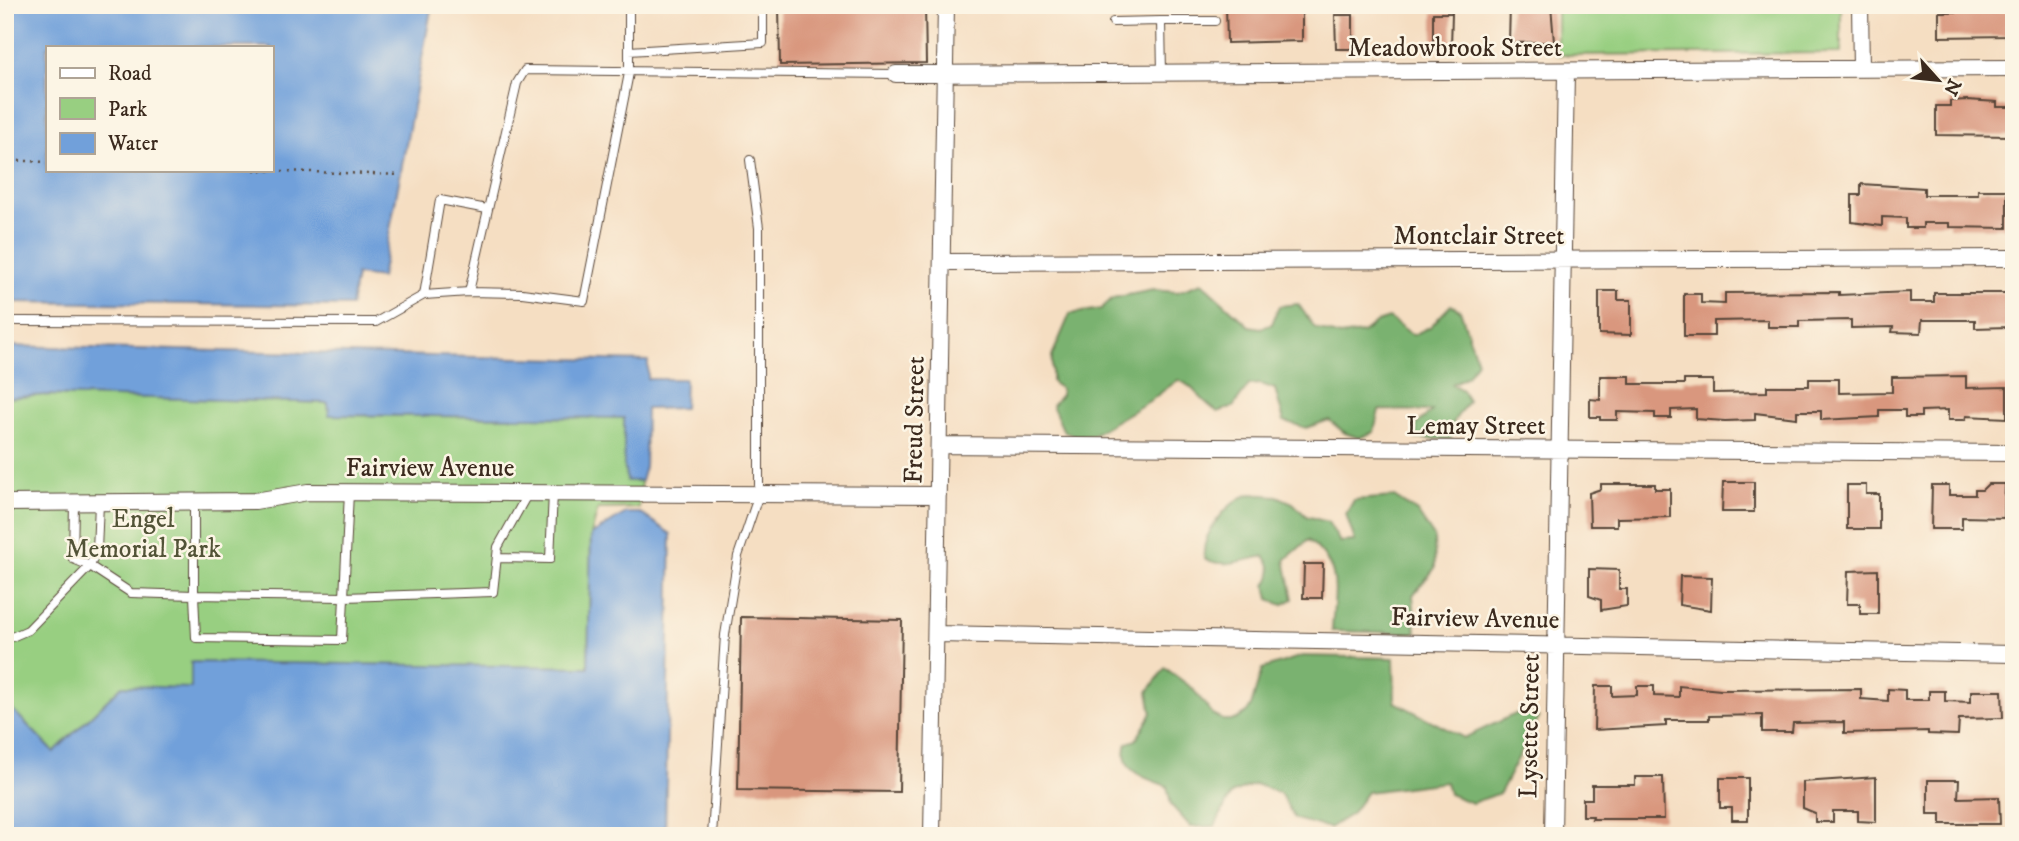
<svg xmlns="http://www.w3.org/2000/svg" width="2019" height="841" font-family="'IM FELL DW Pica',serif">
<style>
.green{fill:#98cf81;stroke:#6a7c50;stroke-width:2}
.forest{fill:#7ab26f;stroke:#5a6e46;stroke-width:2}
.water{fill:#71a0da;stroke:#56657c;stroke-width:2;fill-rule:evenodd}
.building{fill:#d9977e}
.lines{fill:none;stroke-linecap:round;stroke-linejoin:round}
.lane-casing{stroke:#574537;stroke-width:10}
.street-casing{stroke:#574537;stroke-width:18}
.path{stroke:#574537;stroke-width:2.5;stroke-dasharray:2 5;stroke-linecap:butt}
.lane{stroke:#fff;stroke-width:8}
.street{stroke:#fff;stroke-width:16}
.labels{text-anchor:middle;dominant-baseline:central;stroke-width:5;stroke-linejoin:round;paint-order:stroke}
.street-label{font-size:26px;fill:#3b2a1e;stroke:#fcf5e5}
.park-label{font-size:26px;fill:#525337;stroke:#fcf5e5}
</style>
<rect width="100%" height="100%" fill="#fcf5e5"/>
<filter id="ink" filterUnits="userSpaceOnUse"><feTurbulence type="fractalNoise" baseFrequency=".0143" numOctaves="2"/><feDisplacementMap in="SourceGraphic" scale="14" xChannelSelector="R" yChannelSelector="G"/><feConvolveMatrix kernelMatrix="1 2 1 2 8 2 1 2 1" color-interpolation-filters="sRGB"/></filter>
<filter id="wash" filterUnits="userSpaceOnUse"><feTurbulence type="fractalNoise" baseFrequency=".00686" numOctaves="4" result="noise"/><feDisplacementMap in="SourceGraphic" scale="28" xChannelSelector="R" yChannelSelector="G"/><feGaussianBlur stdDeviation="1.57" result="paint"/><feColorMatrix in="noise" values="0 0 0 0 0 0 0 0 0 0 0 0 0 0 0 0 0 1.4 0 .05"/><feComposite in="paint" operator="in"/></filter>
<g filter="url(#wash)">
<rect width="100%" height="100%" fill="#f5dec2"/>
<!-- green -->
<path class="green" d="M1557,5H1841V53L1557,55Z
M45,395L329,403L330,415L625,418L624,466L628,481H641L639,508L598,509L591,535L588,668L191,662V689L122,686L54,752L10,707H5V398Z"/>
<!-- forest -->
<path class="forest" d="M1202,283L1249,326L1261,328L1272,324L1279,306L1298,304L1315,328L1339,336L1363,333L1377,322L1389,318L1413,335L1430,327L1451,305L1460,310L1477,361L1467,376L1452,384L1462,390L1468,401L1454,421L1451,439H1416V425L1432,411L1379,410L1374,432L1359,438L1345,433L1329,420L1306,428L1284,421L1275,389L1261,384L1249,385L1233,407L1218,412C1202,403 1193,384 1178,380L1151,400L1092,435L1077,436L1064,432L1052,405L1061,395V389L1052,382V356L1070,314L1101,309L1113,298L1153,290L1177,292Z
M1250,494L1277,496L1293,503L1306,516L1328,522L1340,542L1355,541L1346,514L1354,500L1394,497L1417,512L1434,537L1435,568L1413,595L1416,633L1332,631C1334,590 1344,569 1308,540L1285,560L1293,599L1282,605L1269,599L1266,585C1274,574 1272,566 1264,556C1245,560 1221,569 1204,558C1201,533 1228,501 1250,494Z
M1302,656L1394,658L1395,702L1464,738L1524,710L1539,718L1500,793L1472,803L1449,794L1446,782L1367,792L1351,814L1329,828L1295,819L1280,793L1255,784L1231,794L1215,826L1191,827L1171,805L1167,786C1145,778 1118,772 1127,743L1136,740L1152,713L1148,692L1165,668L1192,688L1213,715L1223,720H1235L1246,714L1251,706L1262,669Z"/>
<!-- water -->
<path class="water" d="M5,5H432L381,278L356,275L351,306L5,302ZM47,47H271V170H47Z
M5,346L648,361V379H685L684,408L646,409L645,467L641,481H627L624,466V418L329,415L328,403L46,395L5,398Z
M626,513H640L671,534L665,836H5V707H10L54,752L122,686L191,688V662L588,667L591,535Z"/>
<g id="blocks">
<!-- building -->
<path class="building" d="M779,5H925L926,63L780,65Z
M1226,5H1302V41L1227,43Z
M1510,5H1551L1554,42L1509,43Z
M2008,11L2009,36L1939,37V12Z
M1433,13H1452L1451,48H1433Z
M1335,15H1353V49H1336Z
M1967,100L1997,102V107H2011L2012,136L1936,135V106H1950V101Z
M1861,184L1924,188V195H1978V190H2007V228L1949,227V223H1923V228H1906V218L1882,217V226L1852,222V195H1861Z
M1599,291H1618V300H1631V335L1599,334Z
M1839,292V295L1910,292V302H1934V293H2008V327L1975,328V320H1922L1921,333L1892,332L1893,327L1851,328V320L1799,321V327H1768V320L1714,321V336H1684V294H1701V303L1725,304V293Z
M1600,376H1630V384H1684V380H1713V393L1767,392V386H1809V379H1839V393L1892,392V377L1966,376V388L2007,387V418L1966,416L1965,420H1948V410L1921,411V417H1905V410H1879V417L1821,420V411H1797V418L1755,413V420L1725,421L1696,419V409L1671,410V418H1655V413L1617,412V420H1600V417H1590V399L1600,400Z
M1723,482H1754V512H1722Z
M1601,484H1655V489H1670V517L1617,518V526H1590L1589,493L1601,489Z
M1988,484H2005L2004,518L1962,517V529H1931L1932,485H1949V495H1975V490H1982Z
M1847,485H1866V494H1879V529H1847Z
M1304,564H1323L1322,598H1303Z
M1589,569L1619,570V589H1627V606L1601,610V600L1589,596Z
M1878,570V614H1860V604H1847L1848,571Z
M1680,576L1712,577L1711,610L1679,605Z
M741,617L902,620L899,792L738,790Z
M1595,686H1612V696L1637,695V686H1654V696L1679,697V686L1721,690L1861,689V699L1888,701V689L1905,690V700H1929V691H1945V701L1971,702V691H2002L2003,718L1959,719L1958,735L1928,734V731L1844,733V722L1793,723L1792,732H1762V715L1709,716V720H1666V726L1594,730Z
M1635,777H1663L1664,819H1592L1593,816H1583V799H1592V785H1635Z
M1876,777V822L1858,821V811H1833V822H1815V813L1803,808V782Z
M1720,778H1748V820H1732V808H1720Z
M1928,780H1959L1958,798L1999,797L2000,824H1941V814H1928Z"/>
</g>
</g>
<g filter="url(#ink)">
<use href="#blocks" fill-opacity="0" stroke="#574537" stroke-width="2"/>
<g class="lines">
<defs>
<path id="lane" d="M1113,22L1161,21
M629,51L763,43V5
M1162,73L1161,21H1215
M469,292L522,293L584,301L629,73V5
M424,295L440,200L487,209
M16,321L376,322L424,295L469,292L517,83L525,70L896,74
M194,502V595L345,597L493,592L498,547L528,493
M74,503L73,559L90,566L97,550L99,503
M497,558L550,559L553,493
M5,640L28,630L90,566L131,593L194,595L196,638L342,640L349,492
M712,836L725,635L738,556L759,494V228L750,160"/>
<path id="street" d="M1860,5L1861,69
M896,74L2014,68
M943,262L2014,258
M939,445L2014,453
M5,503L255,501L308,492L938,495
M936,634L2014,654
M932,836L946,5
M1553,836L1566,72"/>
</defs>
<!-- lane casing -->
<use href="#lane" class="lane-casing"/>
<!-- street casing -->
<use href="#street" class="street-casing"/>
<!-- path -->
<path class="path" d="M5,160L47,162
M254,170L400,175"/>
<!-- lane -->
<use href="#lane" class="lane"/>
<!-- street -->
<use href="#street" class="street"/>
</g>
</g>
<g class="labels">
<!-- street labels -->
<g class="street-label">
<text x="1455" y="48">Meadowbrook Street</text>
<text x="1479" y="236">Montclair Street</text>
<text transform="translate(915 420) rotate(-89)">Freud Street</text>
<text x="1476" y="426">Lemay Street</text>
<text x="430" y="468">Fairview Avenue</text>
<text transform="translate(1475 619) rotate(1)">Fairview Avenue</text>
<text transform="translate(1530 726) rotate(-89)">Lysette Street</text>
</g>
<!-- park labels -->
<g class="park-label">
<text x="143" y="519">Engel<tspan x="143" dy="30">Memorial Park</tspan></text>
</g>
</g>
<!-- margin -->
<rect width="2019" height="841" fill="none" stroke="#fcf5e5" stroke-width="28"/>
<!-- legend -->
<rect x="46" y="46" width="228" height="126" fill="#fcf5e5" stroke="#afa495" stroke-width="2"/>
<rect x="60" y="68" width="35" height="10" fill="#ffffff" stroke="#afa495" stroke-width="2"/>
<text x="108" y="80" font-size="21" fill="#3b2a1e">Road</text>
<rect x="60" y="98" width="35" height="21" fill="#98cf81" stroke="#afa495" stroke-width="2"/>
<text x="108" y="116" font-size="21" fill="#3b2a1e">Park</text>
<rect x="60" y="133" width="35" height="21" fill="#71a0da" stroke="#afa495" stroke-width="2"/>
<text x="108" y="150" font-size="21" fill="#3b2a1e">Water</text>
<!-- north arrow -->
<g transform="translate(1938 80) rotate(117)" stroke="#fcf5e5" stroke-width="5" paint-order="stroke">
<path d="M0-5L12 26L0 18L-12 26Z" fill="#3b2a1e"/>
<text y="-10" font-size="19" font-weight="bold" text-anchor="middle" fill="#3b2a1e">N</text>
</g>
</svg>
